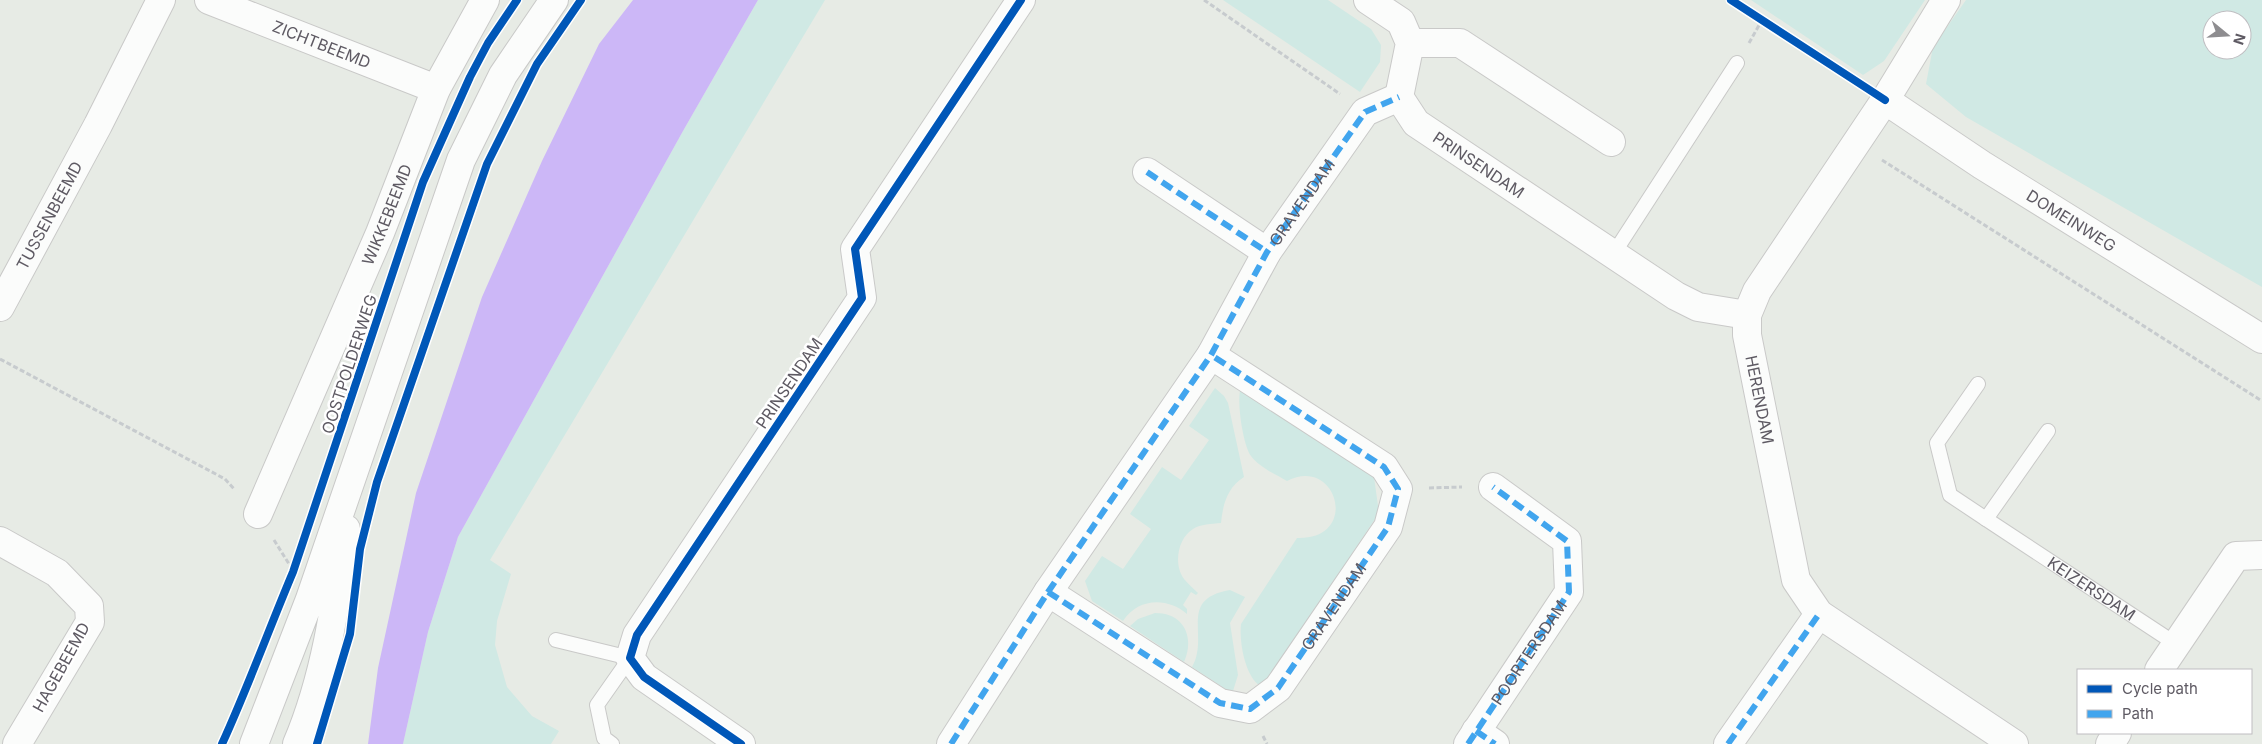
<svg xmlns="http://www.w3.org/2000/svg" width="2262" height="744" font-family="Inter,sans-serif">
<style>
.green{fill:#d0e9e4;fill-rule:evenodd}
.water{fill:#ccb7f7}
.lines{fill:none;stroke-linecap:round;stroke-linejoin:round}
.service-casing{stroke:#c9c9c8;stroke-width:16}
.minor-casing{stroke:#c9c9c8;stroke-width:30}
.tertiary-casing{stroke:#c9c9c8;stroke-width:30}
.path{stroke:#c7cbce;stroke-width:3;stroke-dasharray:5 2.5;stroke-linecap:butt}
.service{stroke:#fbfcfb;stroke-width:14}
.minor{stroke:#fbfcfb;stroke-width:28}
.tertiary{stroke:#fbfcfb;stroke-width:28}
.quiet{stroke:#41a5ee;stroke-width:6;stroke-dasharray:12 6;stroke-linecap:butt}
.cycleway-casing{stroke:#fff;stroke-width:11}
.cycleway{stroke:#0057b8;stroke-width:8}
.labels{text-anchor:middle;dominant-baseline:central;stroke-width:5;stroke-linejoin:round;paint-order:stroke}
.street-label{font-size:16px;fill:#5e5a63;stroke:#fff}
</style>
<rect width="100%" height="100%" fill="#e7ebe5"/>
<!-- green -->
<path class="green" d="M758,0H825L490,560L511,574L497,621L495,645L507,687L532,716L559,731L551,744H403L428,632L458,537L683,131Z
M1223,0H1328L1371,29L1381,45L1380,62L1360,92Z
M1751,0H1925L1884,61L1863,75Z
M1966,0H2262V287L1966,117L1926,84L1933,47ZM2212,20H2242V50H2212Z
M1241,387L1374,477L1379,513L1267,682L1260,686C1245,676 1239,642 1241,624L1297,538C1361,540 1337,455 1287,481C1275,474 1259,467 1251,456C1243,445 1236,400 1241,387Z
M1215,388L1224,396L1228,403L1244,477C1227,488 1223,504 1221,523C1211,524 1201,524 1193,529C1178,538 1173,564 1184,579C1188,584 1193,588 1198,593L1196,595L1191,592L1183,605L1187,609V614C1167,597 1138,598 1123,621L1092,601L1085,581L1102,556L1123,569L1151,529L1130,514L1162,467L1181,480L1209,440L1189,426Z
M1230,590L1245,597L1230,623L1238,675L1233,691L1230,692L1192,667C1210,636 1177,599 1230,590Z
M1155,613C1184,613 1195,637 1184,662L1130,626L1138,619Z"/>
<!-- water -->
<path class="water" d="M633,0H758L683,131L458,537L428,632L403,744H368L378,668L416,493L482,297L542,161L599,44Z"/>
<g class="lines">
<defs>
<g id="service">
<path d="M1614,253L1737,63"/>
<path d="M1978,384L1937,443L1950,495L1986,519"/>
<path id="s1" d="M2048,431L1986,519L2176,644"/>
<path d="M556,640L630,658L597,705L604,738L612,744"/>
</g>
<g id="minor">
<path id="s2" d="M209,0L436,89"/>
<path id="s3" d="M1368,0L1401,22L1410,43L1399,97L1416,123L1676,296L1698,307L1747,315"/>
<path id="s4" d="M1946,0L1885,100L1757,291L1747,315V335L1796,580L1819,614L2014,744"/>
<path d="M1410,43H1460L1611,142"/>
<path id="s5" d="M1885,100L1982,165L2262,339"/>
<path d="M1147,172L1267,252"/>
<path id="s6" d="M0,307L98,125L161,0"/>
<path id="s7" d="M258,514L380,233L436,89L485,0"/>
<path d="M0,541L57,573L89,606L90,622L17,744"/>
<path d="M1048,592L1220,703L1250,709L1278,688L1388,527L1398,489L1384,467L1211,355"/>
<path d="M2159,670L2236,556L2262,555"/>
<path d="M1476,731L1495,744"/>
<path d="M741,744L644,677L630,658L637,635L862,298L855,249L1021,0"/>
<path d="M951,744L1048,592L1211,355L1267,252L1365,112L1399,97"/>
<path id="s8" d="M1468,744L1569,592L1567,541L1493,487"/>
<path d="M1728,744L1819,614"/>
<path d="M2110,744L2117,733"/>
</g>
<path id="tertiary" d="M254,744L310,599L461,160L503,75L554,0
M297,744C326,676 336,601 346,529"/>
</defs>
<!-- service casing -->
<use href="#service" class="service-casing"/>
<!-- minor casing -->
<use href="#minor" class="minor-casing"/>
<!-- tertiary casing -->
<use href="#tertiary" class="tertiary-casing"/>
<!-- path -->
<path class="path" d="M1204,0L1340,94
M1749,43L1762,20
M1882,160L2262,401
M0,359L225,479L235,490
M1429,488L1462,487
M274,540L289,564
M1263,736L1267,744"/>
<!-- service -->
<use href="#service" class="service"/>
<!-- minor -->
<use href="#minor" class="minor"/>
<!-- tertiary -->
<use href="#tertiary" class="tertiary"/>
<!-- quiet -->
<g class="quiet">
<path d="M1147,172L1267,252"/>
<path id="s9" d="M1048,592L1220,703L1250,709L1278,688L1388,527L1398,489L1384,467L1211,355"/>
<path d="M1476,731L1495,744"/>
<path id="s10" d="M951,744L1048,592L1211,355L1267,252L1365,112L1399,97"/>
<path d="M1468,744L1569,592L1567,541L1493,487"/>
<path d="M1728,744L1819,614"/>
</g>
<defs>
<path id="cycleway" d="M1731,0L1885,100
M222,744C248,687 269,629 293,572L423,182L470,77L488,43L517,0
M317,744L350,634L360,549L377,482L487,164L537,64L581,0
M741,744L644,677L630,658L637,635L862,298L855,249L1021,0"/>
</defs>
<!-- cycleway casing -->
<use href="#cycleway" class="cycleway-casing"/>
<!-- cycleway -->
<use href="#cycleway" class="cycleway"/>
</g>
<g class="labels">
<!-- street labels -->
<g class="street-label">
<text stroke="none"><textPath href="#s2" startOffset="121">ZICHTBEEMD</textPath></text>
<text stroke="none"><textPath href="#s3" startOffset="224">PRINSENDAM</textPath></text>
<text stroke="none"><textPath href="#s10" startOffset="646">GRAVENDAM</textPath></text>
<text stroke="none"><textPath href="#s7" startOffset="326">WIKKEBEEMD</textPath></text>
<text stroke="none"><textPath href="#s6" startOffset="104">TUSSENBEEMD</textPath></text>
<text stroke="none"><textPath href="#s5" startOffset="222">DOMEINWEG</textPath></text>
<text transform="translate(349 364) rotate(-72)">OOSTPOLDERWEG</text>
<text transform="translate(789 383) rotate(-56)">PRINSENDAM</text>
<text stroke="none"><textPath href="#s4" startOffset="459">HERENDAM</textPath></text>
<text stroke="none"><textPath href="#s1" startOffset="234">KEIZERSDAM</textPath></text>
<text stroke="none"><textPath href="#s9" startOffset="369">GRAVENDAM</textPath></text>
<text stroke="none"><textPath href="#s8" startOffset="110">POORTERSDAM</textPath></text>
<text transform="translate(61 667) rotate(-61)">HAGEBEEMD</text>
</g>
</g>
<!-- legend -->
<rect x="2077" y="669" width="175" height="65" fill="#ffffff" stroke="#bfbdc1"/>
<rect x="2087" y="685" width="25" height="8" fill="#0057b8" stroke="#bfbdc1"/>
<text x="2122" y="694" font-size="15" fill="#5e5a63">Cycle path</text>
<rect x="2087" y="710" width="25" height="8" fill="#41a5ee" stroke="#bfbdc1"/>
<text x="2122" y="719" font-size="15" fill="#5e5a63">Path</text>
<!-- north arrow -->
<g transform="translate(2227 35) rotate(108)"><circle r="24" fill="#ffffff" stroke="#bfbdc1"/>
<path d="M0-4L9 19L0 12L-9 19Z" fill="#8e8d90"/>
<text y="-8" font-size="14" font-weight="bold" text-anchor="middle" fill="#5e5a63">N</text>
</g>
</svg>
